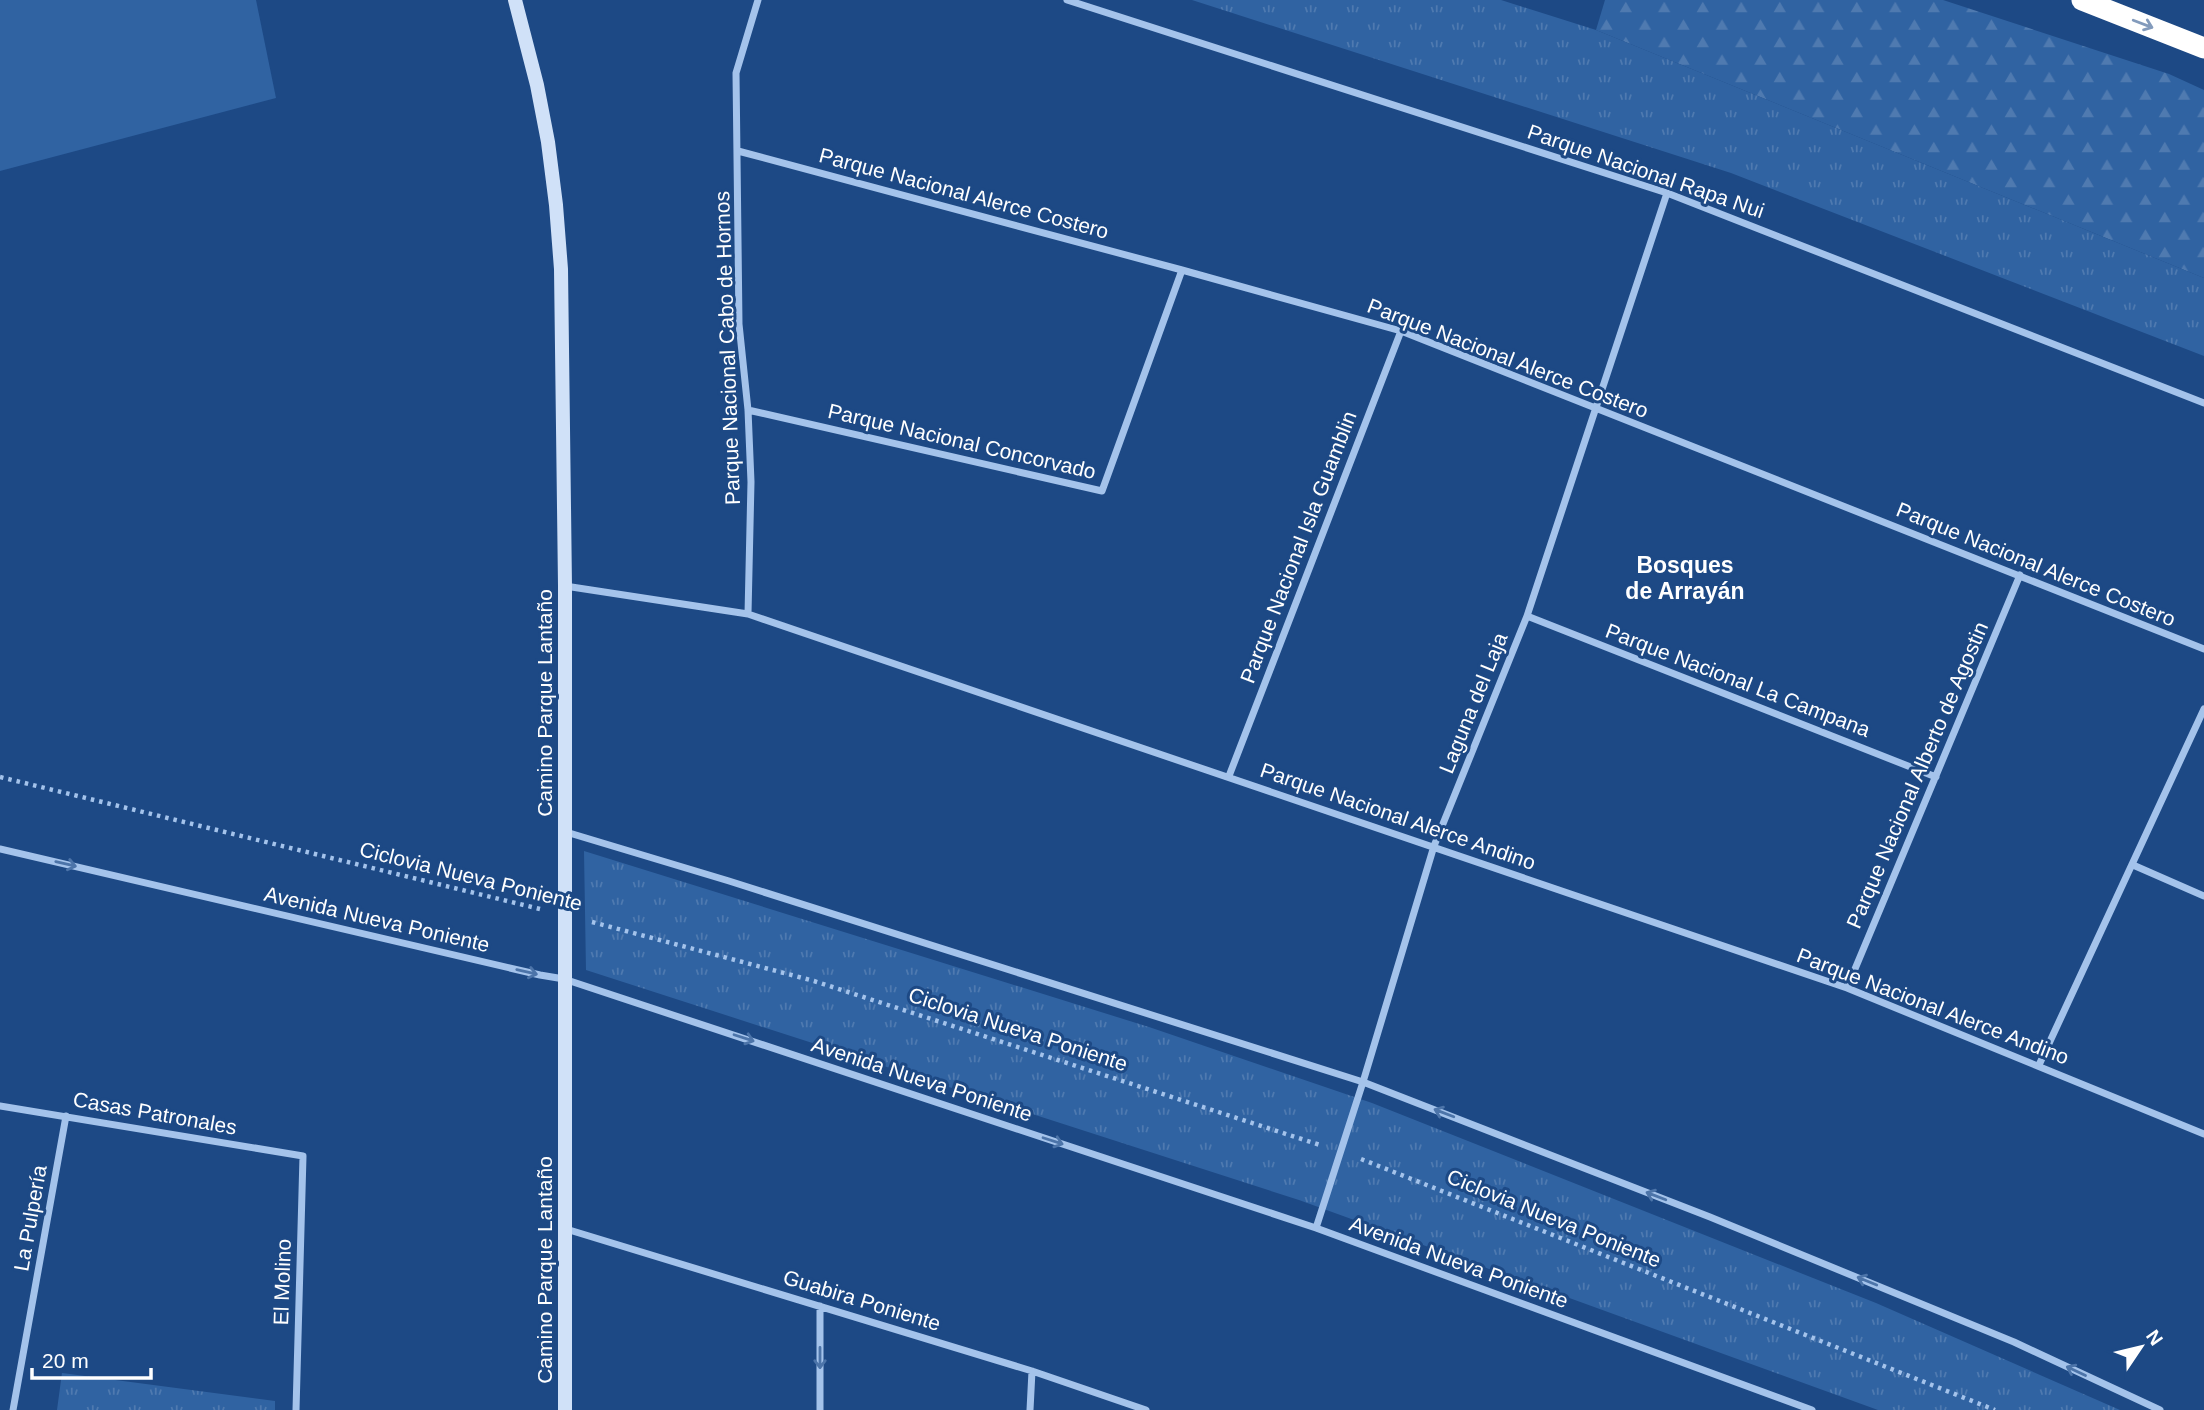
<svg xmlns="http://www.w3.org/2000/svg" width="2204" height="1410" font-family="Helvetica,sans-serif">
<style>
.green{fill:#3063a2}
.forest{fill:url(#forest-firs)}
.park{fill:url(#park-tufts)}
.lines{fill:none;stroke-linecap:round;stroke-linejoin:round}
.path{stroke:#a4c3eb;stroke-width:4.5;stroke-dasharray:3.5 5;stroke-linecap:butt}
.minor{stroke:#a4c3eb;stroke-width:7}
.secondary{stroke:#d0e1f8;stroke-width:14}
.motorway{stroke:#fff;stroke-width:21}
.oneway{stroke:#839bbc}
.oneway2{stroke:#4c74a9}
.labels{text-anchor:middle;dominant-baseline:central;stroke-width:6;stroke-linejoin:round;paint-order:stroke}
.street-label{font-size:21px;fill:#fff;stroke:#1d4985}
.neighbourhood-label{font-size:23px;font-weight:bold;fill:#fff;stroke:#1d4985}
</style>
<defs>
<pattern id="forest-firs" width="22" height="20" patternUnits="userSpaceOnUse" patternTransform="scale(1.75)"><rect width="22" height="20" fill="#3063a2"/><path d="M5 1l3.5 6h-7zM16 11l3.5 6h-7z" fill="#4f7ab0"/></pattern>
<pattern id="park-tufts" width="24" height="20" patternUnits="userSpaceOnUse" patternTransform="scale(1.75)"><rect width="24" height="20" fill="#3063a2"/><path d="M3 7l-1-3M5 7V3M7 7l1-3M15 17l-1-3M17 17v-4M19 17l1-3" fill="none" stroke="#4f7ab0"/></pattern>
</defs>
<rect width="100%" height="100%" fill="#1d4985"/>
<!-- green -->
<path class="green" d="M0,0H256L276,98L0,171Z"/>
<!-- forest -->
<path class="forest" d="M1605,0H1943L2169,74L2204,90V278L1596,30Z"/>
<!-- park -->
<path class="park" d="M1192,0H1501L1596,30L2204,278V356L1731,173Z
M584,851L1149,1027L1372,1103L1876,1303L2120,1410H1878L1299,1200L586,970Z
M62,1373L275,1401V1410H57Z"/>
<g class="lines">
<!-- path -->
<path class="path" d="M0,777L540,909
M592,922L814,981L1320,1145
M1361,1159L1995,1410"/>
<!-- minor -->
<path class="minor" d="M1067,0L1667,193L2204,403
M738,151L1182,270L1401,331L2204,649
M748,410L1102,491L1182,270
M565,586L748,614L1847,988L2204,1134
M748,614L751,482L748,410L739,324L736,73L758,0
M1527,616L1936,777
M1229,776L1401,331
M566,832L729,881L1363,1082L1710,1217L2014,1342L2160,1410
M0,849L540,975L564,979L1316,1228L1812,1410
M2133,865L2204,896
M1847,988L2020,575
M2039,1065L2204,709
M0,1106L303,1156L296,1410
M1316,1228L1363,1082L1434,846L1527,616L1667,193
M566,1229L1032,1371L1146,1410
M13,1410L66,1116
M820,1410V1306
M1030,1410L1032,1371"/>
<!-- secondary -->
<path class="secondary" d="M515,0L537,85L548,142L556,205L561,269L565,586V1410"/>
<!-- motorway -->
<path class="motorway" d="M2082,0L2204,48"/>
</g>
<!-- one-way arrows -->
<defs><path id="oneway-shaft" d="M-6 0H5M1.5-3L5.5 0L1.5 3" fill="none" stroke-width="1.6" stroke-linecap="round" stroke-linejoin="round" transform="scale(1.75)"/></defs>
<use class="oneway" href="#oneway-shaft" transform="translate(2143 24) rotate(21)"/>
<g class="oneway2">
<use href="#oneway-shaft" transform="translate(66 864) rotate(13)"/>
<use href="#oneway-shaft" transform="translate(527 972) rotate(13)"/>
<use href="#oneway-shaft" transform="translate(744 1038) rotate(18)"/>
<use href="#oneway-shaft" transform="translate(1444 1113) rotate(-159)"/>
<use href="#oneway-shaft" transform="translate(1053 1141) rotate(18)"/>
<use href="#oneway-shaft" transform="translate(1656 1196) rotate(-159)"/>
<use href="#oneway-shaft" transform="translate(1867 1281) rotate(-158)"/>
<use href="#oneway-shaft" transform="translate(820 1358) rotate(90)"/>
<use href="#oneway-shaft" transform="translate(2076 1371) rotate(-155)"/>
</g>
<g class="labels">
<!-- street labels -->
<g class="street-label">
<text transform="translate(1646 171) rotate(19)">Parque Nacional Rapa Nui</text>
<text transform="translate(964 193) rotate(15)">Parque Nacional Alerce Costero</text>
<text transform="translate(727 348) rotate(-92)">Parque Nacional Cabo de Hornos</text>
<text transform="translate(1508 358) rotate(21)">Parque Nacional Alerce Costero</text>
<text transform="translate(962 441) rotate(13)">Parque Nacional Concorvado</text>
<text transform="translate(1298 547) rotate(-69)">Parque Nacional Isla Guamblin</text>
<text transform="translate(2036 564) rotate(22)">Parque Nacional Alerce Costero</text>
<text transform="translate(1738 680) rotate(21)">Parque Nacional La Campana</text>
<text transform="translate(544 703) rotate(-90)">Camino Parque Lantaño</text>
<text transform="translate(1473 703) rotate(-68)">Laguna del Laja</text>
<text transform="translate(1917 775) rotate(-67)">Parque Nacional Alberto de Agostin</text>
<text transform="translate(1398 816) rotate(19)">Parque Nacional Alerce Andino</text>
<text transform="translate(471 876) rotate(14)">Ciclovia Nueva Poniente</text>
<text transform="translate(377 919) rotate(13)">Avenida Nueva Poniente</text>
<text transform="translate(1933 1006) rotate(21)">Parque Nacional Alerce Andino</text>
<text transform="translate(1018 1029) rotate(18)">Ciclovia Nueva Poniente</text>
<text transform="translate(922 1079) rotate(18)">Avenida Nueva Poniente</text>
<text transform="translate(155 1113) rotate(10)">Casas Patronales</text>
<text transform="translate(30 1218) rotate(-80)">La Pulpería</text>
<text transform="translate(1554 1218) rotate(22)">Ciclovia Nueva Poniente</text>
<text transform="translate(1459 1262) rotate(20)">Avenida Nueva Poniente</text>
<text transform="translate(544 1270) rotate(-90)">Camino Parque Lantaño</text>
<text transform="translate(282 1282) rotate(-88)">El Molino</text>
<text transform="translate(862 1300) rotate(17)">Guabira Poniente</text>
</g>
<!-- neighbourhood labels -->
<g class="neighbourhood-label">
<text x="1685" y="565">Bosques<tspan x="1685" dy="26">de Arrayán</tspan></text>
</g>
</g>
<!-- north arrow -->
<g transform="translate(2141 1347) rotate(55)" stroke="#1d4985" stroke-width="5" paint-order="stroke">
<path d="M0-5L12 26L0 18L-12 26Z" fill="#ffffff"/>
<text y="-10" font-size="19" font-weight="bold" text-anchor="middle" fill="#ffffff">N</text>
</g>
<!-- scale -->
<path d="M32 1368v10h119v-10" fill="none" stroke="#ffffff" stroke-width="3.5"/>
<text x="42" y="1368" font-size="21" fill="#ffffff" stroke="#1d4985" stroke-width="5" paint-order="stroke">20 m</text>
</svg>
